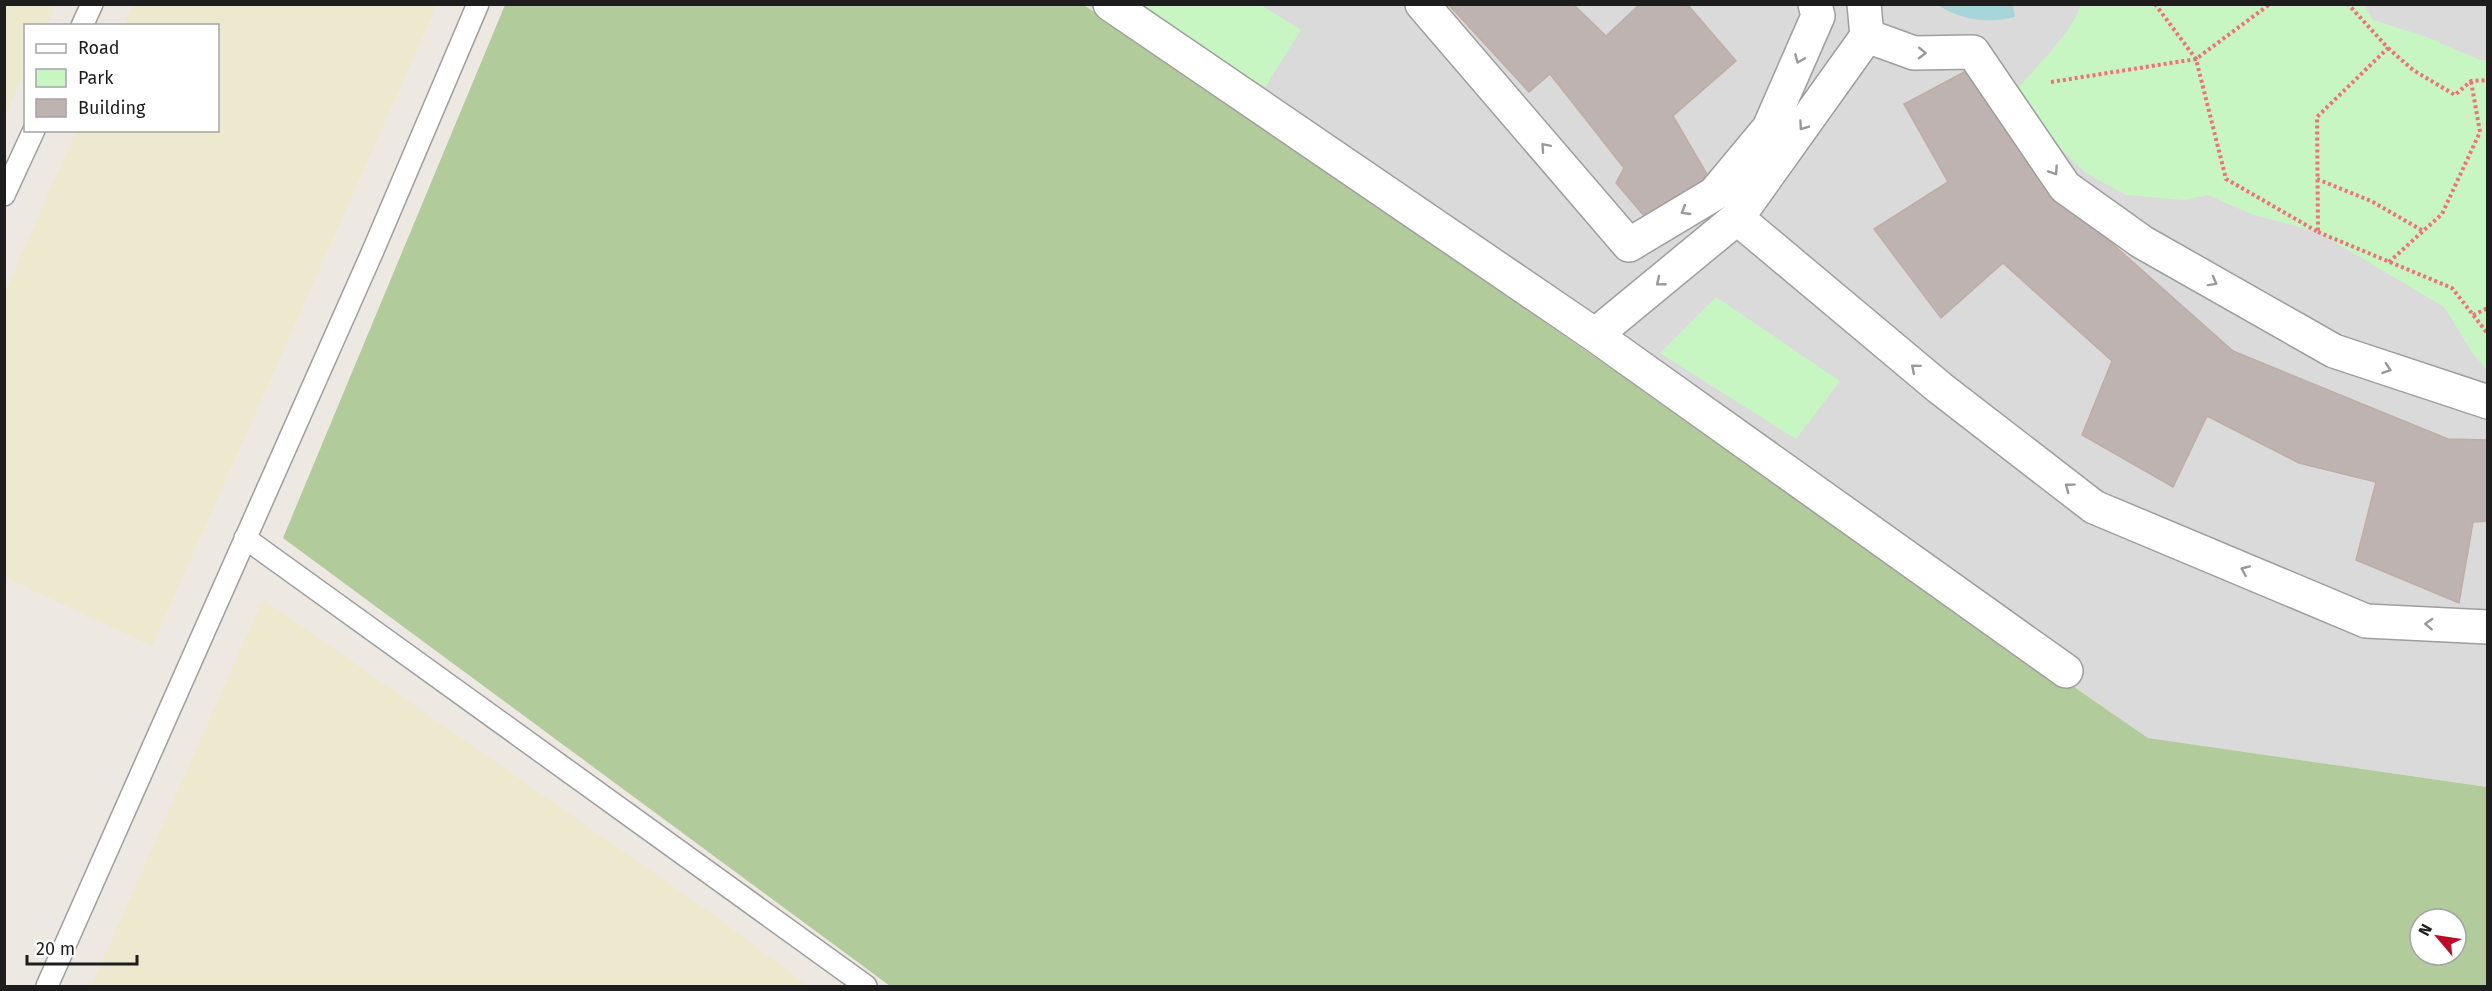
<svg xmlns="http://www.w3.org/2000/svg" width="2492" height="991" font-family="'Fira Sans',sans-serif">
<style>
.residential{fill:#dbdada}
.farmland{fill:#ece9cf}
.forest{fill:#b1cb9a;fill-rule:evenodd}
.park{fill:#c7f6c2}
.water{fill:#a6d6d9}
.building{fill:#beb3b0;stroke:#beada6;stroke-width:1.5}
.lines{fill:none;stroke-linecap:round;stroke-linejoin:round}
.service-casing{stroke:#9e9e9e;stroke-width:24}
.minor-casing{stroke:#9e9e9e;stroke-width:36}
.path{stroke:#f27079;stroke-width:4;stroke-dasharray:3 3;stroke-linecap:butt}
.service{stroke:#fff;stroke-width:21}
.minor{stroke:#fff;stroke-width:33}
.oneway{stroke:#999}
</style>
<rect width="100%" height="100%" fill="#eee8e3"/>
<!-- residential -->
<path class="residential" d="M1086,5H2487V787L2148,738Z"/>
<!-- farmland -->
<path class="farmland" d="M5,4L56,5L47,25L26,26L25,71L5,116Z
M132,5H437L152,646L4,577L5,292L76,131L218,130V26L123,25Z
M263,599L717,917L808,986H91Z"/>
<!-- forest -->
<path class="forest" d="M505,5H1084L2148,738L2487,787V986H890L283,538ZM2420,919H2456V955H2420Z"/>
<!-- park -->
<path class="park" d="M1135,5H1261L1301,30L1265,87Z
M2080,5H2364L2373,20L2424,36L2480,60H2487V370L2474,355L2444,307L2318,232L2251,214L2208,195L2183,200L2126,195L2086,173L2031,121L2019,87C2035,68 2076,28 2080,5Z
M1716,297L1840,381L1796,439L1660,353Z"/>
<!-- water -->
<path class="water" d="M1937,5H2013L2015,17C1985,24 1963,20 1937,5Z"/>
<!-- building -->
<path class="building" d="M1448,4H1573L1606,36L1640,4H1687L1736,61L1673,116L1711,181L1651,224L1616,183L1624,168L1550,74L1529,92Z
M1968,70L2081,216L2233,351L2448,439L2488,440V521L2473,522L2459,603L2356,560L2376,482L2299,463L2207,416L2173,487L2082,435L2112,361L2003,263L1941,318L1874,229L1948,182L1904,104Z"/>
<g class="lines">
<defs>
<path id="service" d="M82,26L92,4
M4,195L34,130
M245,538L866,986
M47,986L372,253L478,4"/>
<path id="minor" d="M1110,4L1595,335L2066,671
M1422,4L1629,245L1714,194L1769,128L1818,16L1815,4
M1867,36L1914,53L1973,52L2065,187L2142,242L2334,351L2488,402
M1737,218L1940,388L2094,507L2366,621L2488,627
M1595,335L1737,218L1867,36L1864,4"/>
</defs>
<!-- service casing -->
<use href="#service" class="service-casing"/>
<!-- minor casing -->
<use href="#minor" class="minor-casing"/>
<!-- path -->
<path class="path" d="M2155,4L2196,59L2226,179L2318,232L2317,117L2388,48L2348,4
M2388,48L2413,70L2455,95L2471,81L2488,80
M2051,82L2196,59L2270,4
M2317,179L2371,201L2423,231
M2318,232L2452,288L2488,334
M2389,262L2442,214L2480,132L2471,81
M2473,315L2488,308"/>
<!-- service -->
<use href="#service" class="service"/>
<!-- minor -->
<use href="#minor" class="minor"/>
</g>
<!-- one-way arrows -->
<defs><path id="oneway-chevron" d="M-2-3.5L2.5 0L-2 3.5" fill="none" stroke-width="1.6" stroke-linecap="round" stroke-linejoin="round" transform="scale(1.5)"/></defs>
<g class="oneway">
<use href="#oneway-chevron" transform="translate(1922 53) rotate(1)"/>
<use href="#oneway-chevron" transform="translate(1799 59) rotate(113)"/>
<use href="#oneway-chevron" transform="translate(1803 126) rotate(125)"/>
<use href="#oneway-chevron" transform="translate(1545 147) rotate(-131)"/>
<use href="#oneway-chevron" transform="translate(2054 171) rotate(56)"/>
<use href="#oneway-chevron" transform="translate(1685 211) rotate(149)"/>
<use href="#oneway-chevron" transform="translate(1660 282) rotate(141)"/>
<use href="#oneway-chevron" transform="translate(2213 282) rotate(29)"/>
<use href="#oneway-chevron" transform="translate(1915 368) rotate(-140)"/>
<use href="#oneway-chevron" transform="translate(2387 369) rotate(19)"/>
<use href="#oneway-chevron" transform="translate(2069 487) rotate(-143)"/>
<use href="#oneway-chevron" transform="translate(2245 570) rotate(-157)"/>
<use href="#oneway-chevron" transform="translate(2429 624) rotate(-177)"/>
</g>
<!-- border -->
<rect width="2492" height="991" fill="none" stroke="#1d1d1d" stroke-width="12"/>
<!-- legend -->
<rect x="24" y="24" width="195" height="108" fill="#ffffff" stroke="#a5a5a5" stroke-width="1.5"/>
<rect x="36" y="44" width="30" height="9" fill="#ffffff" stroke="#a5a5a5" stroke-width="1.5"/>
<text x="78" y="54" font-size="18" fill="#1d1d1d">Road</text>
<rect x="36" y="69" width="30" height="18" fill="#c7f6c2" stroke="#a5a5a5" stroke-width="1.5"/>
<text x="78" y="84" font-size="18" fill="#1d1d1d">Park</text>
<rect x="36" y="99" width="30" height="18" fill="#beb3b0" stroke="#a5a5a5" stroke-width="1.5"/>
<text x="78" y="114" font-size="18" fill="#1d1d1d">Building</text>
<!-- north arrow -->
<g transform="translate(2438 937) rotate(299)"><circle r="28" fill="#ffffff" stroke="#a5a5a5" stroke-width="1.5"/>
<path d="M0-4.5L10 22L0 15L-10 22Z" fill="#bf0b2a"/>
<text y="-9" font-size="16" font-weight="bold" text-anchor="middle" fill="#1d1d1d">N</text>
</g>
<!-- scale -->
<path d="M27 955v9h110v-9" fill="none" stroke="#1d1d1d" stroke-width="3"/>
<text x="36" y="955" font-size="18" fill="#1d1d1d" stroke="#ffffff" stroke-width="4.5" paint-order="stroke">20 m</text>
</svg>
